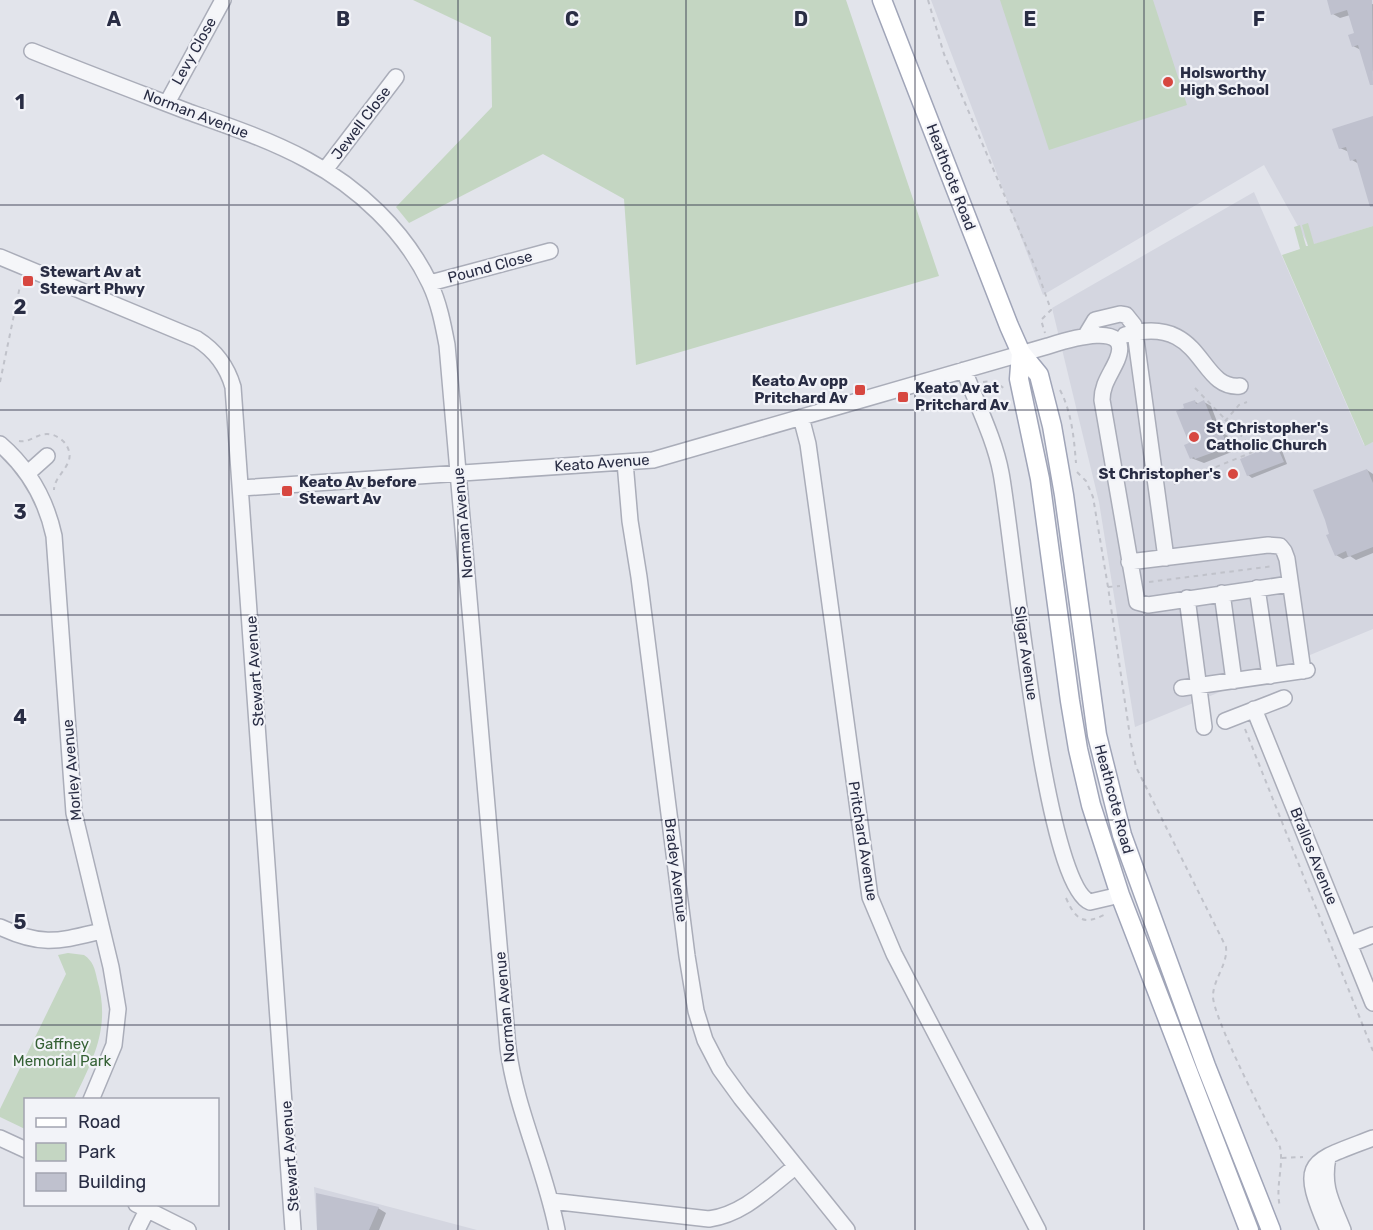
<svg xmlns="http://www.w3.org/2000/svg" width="1373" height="1230" font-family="Rubik,sans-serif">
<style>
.built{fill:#d4d6e0}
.green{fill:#c4d6c2}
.shadow{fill:#0003}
.building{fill:#bfc1ce}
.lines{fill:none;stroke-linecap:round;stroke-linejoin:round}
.minor-casing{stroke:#aaadb9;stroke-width:18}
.major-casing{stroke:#a0a5b8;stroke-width:21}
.path{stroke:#c0c2ca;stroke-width:2;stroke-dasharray:4.5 4.5;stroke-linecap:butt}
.minor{stroke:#f5f6f9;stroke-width:15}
.major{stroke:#fff;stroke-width:18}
.grid{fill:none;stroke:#292d44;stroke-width:1.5;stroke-opacity:0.55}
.poi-dot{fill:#d74740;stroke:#f2f3f8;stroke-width:2}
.labels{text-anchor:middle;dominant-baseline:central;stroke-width:4.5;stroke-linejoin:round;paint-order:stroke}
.street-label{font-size:15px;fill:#292d44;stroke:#f2f3f8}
.poi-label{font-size:15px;font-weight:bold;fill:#292d44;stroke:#f2f3f8;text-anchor:start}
.park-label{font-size:15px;fill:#356135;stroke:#f2f3f8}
.grid-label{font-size:20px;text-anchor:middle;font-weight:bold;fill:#292d44;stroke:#f2f3f8;stroke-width:4.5;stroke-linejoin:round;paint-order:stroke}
</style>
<rect width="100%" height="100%" fill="#e2e4eb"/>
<!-- built -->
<path class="built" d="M931,0H1373V226L1309,246L1264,165L1043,295Z
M1254,192L1364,445L1373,442V629L1135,727L1099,502L1052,308Z
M314,1187L477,1230H317Z"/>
<!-- green -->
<path class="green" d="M413,0H846L939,276L636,365L624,199L543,154L409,223L396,207L492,107L491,37Z
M1000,0H1153L1187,105L1049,150Z
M1308,223L1314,244L1373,226V442L1365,446L1282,255L1300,249L1294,227L1300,225L1306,246H1308L1302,225Z
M68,953L84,955C93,961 95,969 97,979C111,1026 94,1058 74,1099L26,1100L25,1129L0,1117V1109L66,974L58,955Z"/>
<!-- shadow -->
<path class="shadow" d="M1328,0H1366L1368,5L1373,4V71L1366,67L1361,50L1353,46L1356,34L1350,15L1340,18L1333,14Z
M1373,118V207L1359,164L1352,160L1349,152L1340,148Z
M1194,401L1199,404L1204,402L1211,406L1221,432L1228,436L1234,451L1204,463L1191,458Z
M1276,446L1281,448L1287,464L1252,478L1248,475Z
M1367,470L1373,474V553L1356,560L1350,556L1343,559L1336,555Z
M378,1208L386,1213L379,1230H322Z"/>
<!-- building -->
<path class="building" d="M1327,0H1372L1373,85H1370L1358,45L1352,47L1348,35L1354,33L1347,10L1331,15Z
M1373,116V207H1370L1356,159L1350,161L1346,147L1339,149L1332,129Z
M1195,400L1196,404L1204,400L1217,432L1221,430L1228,447L1195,459L1194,457L1190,459L1184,445L1189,443L1176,411L1184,408L1183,404Z
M1276,444L1284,462L1247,476L1240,459Z
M1367,469L1373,483V547L1348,557L1346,551L1335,556L1326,535L1329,534L1325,520L1313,490Z
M316,1193L379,1207L369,1230H317Z"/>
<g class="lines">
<defs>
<path id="minor" d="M32,51C84,72 137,92 189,112C229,126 270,140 307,160C358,187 405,231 430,284C439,303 443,324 447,345L508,1048C516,1110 545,1168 557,1230
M167,103L223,0
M325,170L396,77
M0,257L197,339C216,351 227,366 233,387L293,1230
M430,283L550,251
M1086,335L1095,320L1120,314L1126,315L1134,325L1166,558
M1125,335C1205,313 1197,390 1240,386
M964,370C976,402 995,440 1001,473C1013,535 1043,883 1090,902L1120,895
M801,417L808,444L818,516L870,897L894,954L1038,1230
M0,444C29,469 46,499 54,536L74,813L111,967L118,1009L114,1045L91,1100
M625,462L630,521L639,577L687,956L696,1011L705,1040L720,1069L741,1098L847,1230
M28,473L47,456
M241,488L653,460L1048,346C1064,341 1134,318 1117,360C1111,374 1102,384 1102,400L1137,602L1148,605L1290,584
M1129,562L1268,545L1280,546L1284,551L1287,559L1303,671
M1257,588L1270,676
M1222,593L1234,681
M1187,598L1204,727
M1182,688L1307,670
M1254,709L1373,1003
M1225,721L1284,698
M0,927C42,947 59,941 102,931
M1350,944L1373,935
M0,1138L26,1150
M1328,1157C1322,1188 1332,1202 1343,1230
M551,1201L709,1219C744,1214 768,1188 795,1167
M136,1204L188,1230
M137,1230L147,1210
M1328,1230C1298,1160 1308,1163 1373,1138"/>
<path id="major" d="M882,0L1009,326L1021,353L1039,375L1052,426L1064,495L1097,735L1122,835L1206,1066L1271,1230
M1021,353L1019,379L1040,479L1070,701L1078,749L1091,805L1120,895L1249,1230"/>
</defs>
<!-- minor casing -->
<use href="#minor" class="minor-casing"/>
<!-- major casing -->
<use href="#major" class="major-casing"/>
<!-- path -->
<path class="path" d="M928,0L944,54L1039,276L1051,310L1041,320L1045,333
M0,382L20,286
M983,382L994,381L1005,389
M1195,388L1256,451
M1060,390C1072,413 1074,439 1076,463
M1219,428L1239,405L1247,402
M19,441C30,443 36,434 47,434C53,434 59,437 64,442C81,463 54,473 54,490
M1077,472L1086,481L1093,497L1108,587L1131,743L1136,767L1226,947C1228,964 1214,978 1213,995C1211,1014 1268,1125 1280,1147C1284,1167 1275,1186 1280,1207
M1174,484L1275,443
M1149,582L1274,566
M1108,587L1120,586
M1245,729L1373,1051
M1066,898C1075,918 1082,926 1104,915
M1282,1158L1303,1157"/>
<!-- minor -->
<use href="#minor" class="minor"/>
<!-- major -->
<use href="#major" class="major"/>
</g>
<!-- grid -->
<path class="grid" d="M229,0V1230M458,0V1230M686,0V1230M915,0V1230M1144,0V1230M0,205H1373M0,410H1373M0,615H1373M0,820H1373M0,1025H1373"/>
<!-- markers -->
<g class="poi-dot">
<circle cx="1168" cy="82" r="6"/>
<rect x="22" y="275" width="12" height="12" rx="3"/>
<rect x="854" y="384" width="12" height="12" rx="3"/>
<rect x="897" y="391" width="12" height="12" rx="3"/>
<circle cx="1194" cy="437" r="6"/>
<circle cx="1233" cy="474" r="6"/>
<rect x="281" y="485" width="12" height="12" rx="3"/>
</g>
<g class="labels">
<!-- street labels -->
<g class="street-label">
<text transform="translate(194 51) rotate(-61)">Levy Close</text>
<text transform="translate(196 114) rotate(21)">Norman Avenue</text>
<text transform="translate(361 123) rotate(-53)">Jewell Close</text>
<text transform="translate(951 177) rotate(69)">Heathcote Road</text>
<text transform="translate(490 267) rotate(-15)">Pound Close</text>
<text transform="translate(602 463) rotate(-4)">Keato Avenue</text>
<text transform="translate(463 523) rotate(-95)">Norman Avenue</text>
<text transform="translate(1026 653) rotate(82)">Sligar Avenue</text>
<text transform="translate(255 671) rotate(-94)">Stewart Avenue</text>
<text transform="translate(72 770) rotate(-95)">Morley Avenue</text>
<text transform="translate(1114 799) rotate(75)">Heathcote Road</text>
<text transform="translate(863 841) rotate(81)">Pritchard Avenue</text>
<text transform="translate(1314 856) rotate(68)">Brallos Avenue</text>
<text transform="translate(676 870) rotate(83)">Bradey Avenue</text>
<text transform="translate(505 1007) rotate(-95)">Norman Avenue</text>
<text transform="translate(290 1156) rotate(-94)">Stewart Avenue</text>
</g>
<!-- poi labels -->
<g class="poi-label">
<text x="1180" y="73">Holsworthy<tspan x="1180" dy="17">High School</tspan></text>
<text x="40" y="272">Stewart Av at<tspan x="40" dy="17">Stewart Phwy</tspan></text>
<text x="848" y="381" text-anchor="end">Keato Av opp<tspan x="848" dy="17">Pritchard Av</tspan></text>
<text x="915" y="388">Keato Av at<tspan x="915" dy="17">Pritchard Av</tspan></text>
<text x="1206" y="428">St Christopher's<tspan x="1206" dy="17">Catholic Church</tspan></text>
<text x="1221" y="474" text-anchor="end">St Christopher's</text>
<text x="299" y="482">Keato Av before<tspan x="299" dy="17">Stewart Av</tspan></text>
</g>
<!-- park labels -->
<g class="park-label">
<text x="62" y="1044">Gaffney<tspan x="62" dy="17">Memorial Park</tspan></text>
</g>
</g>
<g class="grid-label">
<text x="114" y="26">A</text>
<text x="343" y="26">B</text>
<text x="572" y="26">C</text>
<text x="801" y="26">D</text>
<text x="1030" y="26">E</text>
<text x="1259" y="26">F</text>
<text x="20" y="109">1</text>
<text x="20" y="314">2</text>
<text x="20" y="519">3</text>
<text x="20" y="724">4</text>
<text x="20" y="929">5</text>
</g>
<!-- legend -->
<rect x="24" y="1098" width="195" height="108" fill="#f2f3f8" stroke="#a2a4b0" stroke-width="1.5"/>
<rect x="36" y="1118" width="30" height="9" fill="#ffffff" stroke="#a2a4b0" stroke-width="1.5"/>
<text x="78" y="1128" font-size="18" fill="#292d44">Road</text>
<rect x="36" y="1143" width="30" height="18" fill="#c4d6c2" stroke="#a2a4b0" stroke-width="1.5"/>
<text x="78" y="1158" font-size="18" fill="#292d44">Park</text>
<rect x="36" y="1173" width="30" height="18" fill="#bfc1ce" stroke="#a2a4b0" stroke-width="1.5"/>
<text x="78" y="1188" font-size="18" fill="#292d44">Building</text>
</svg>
